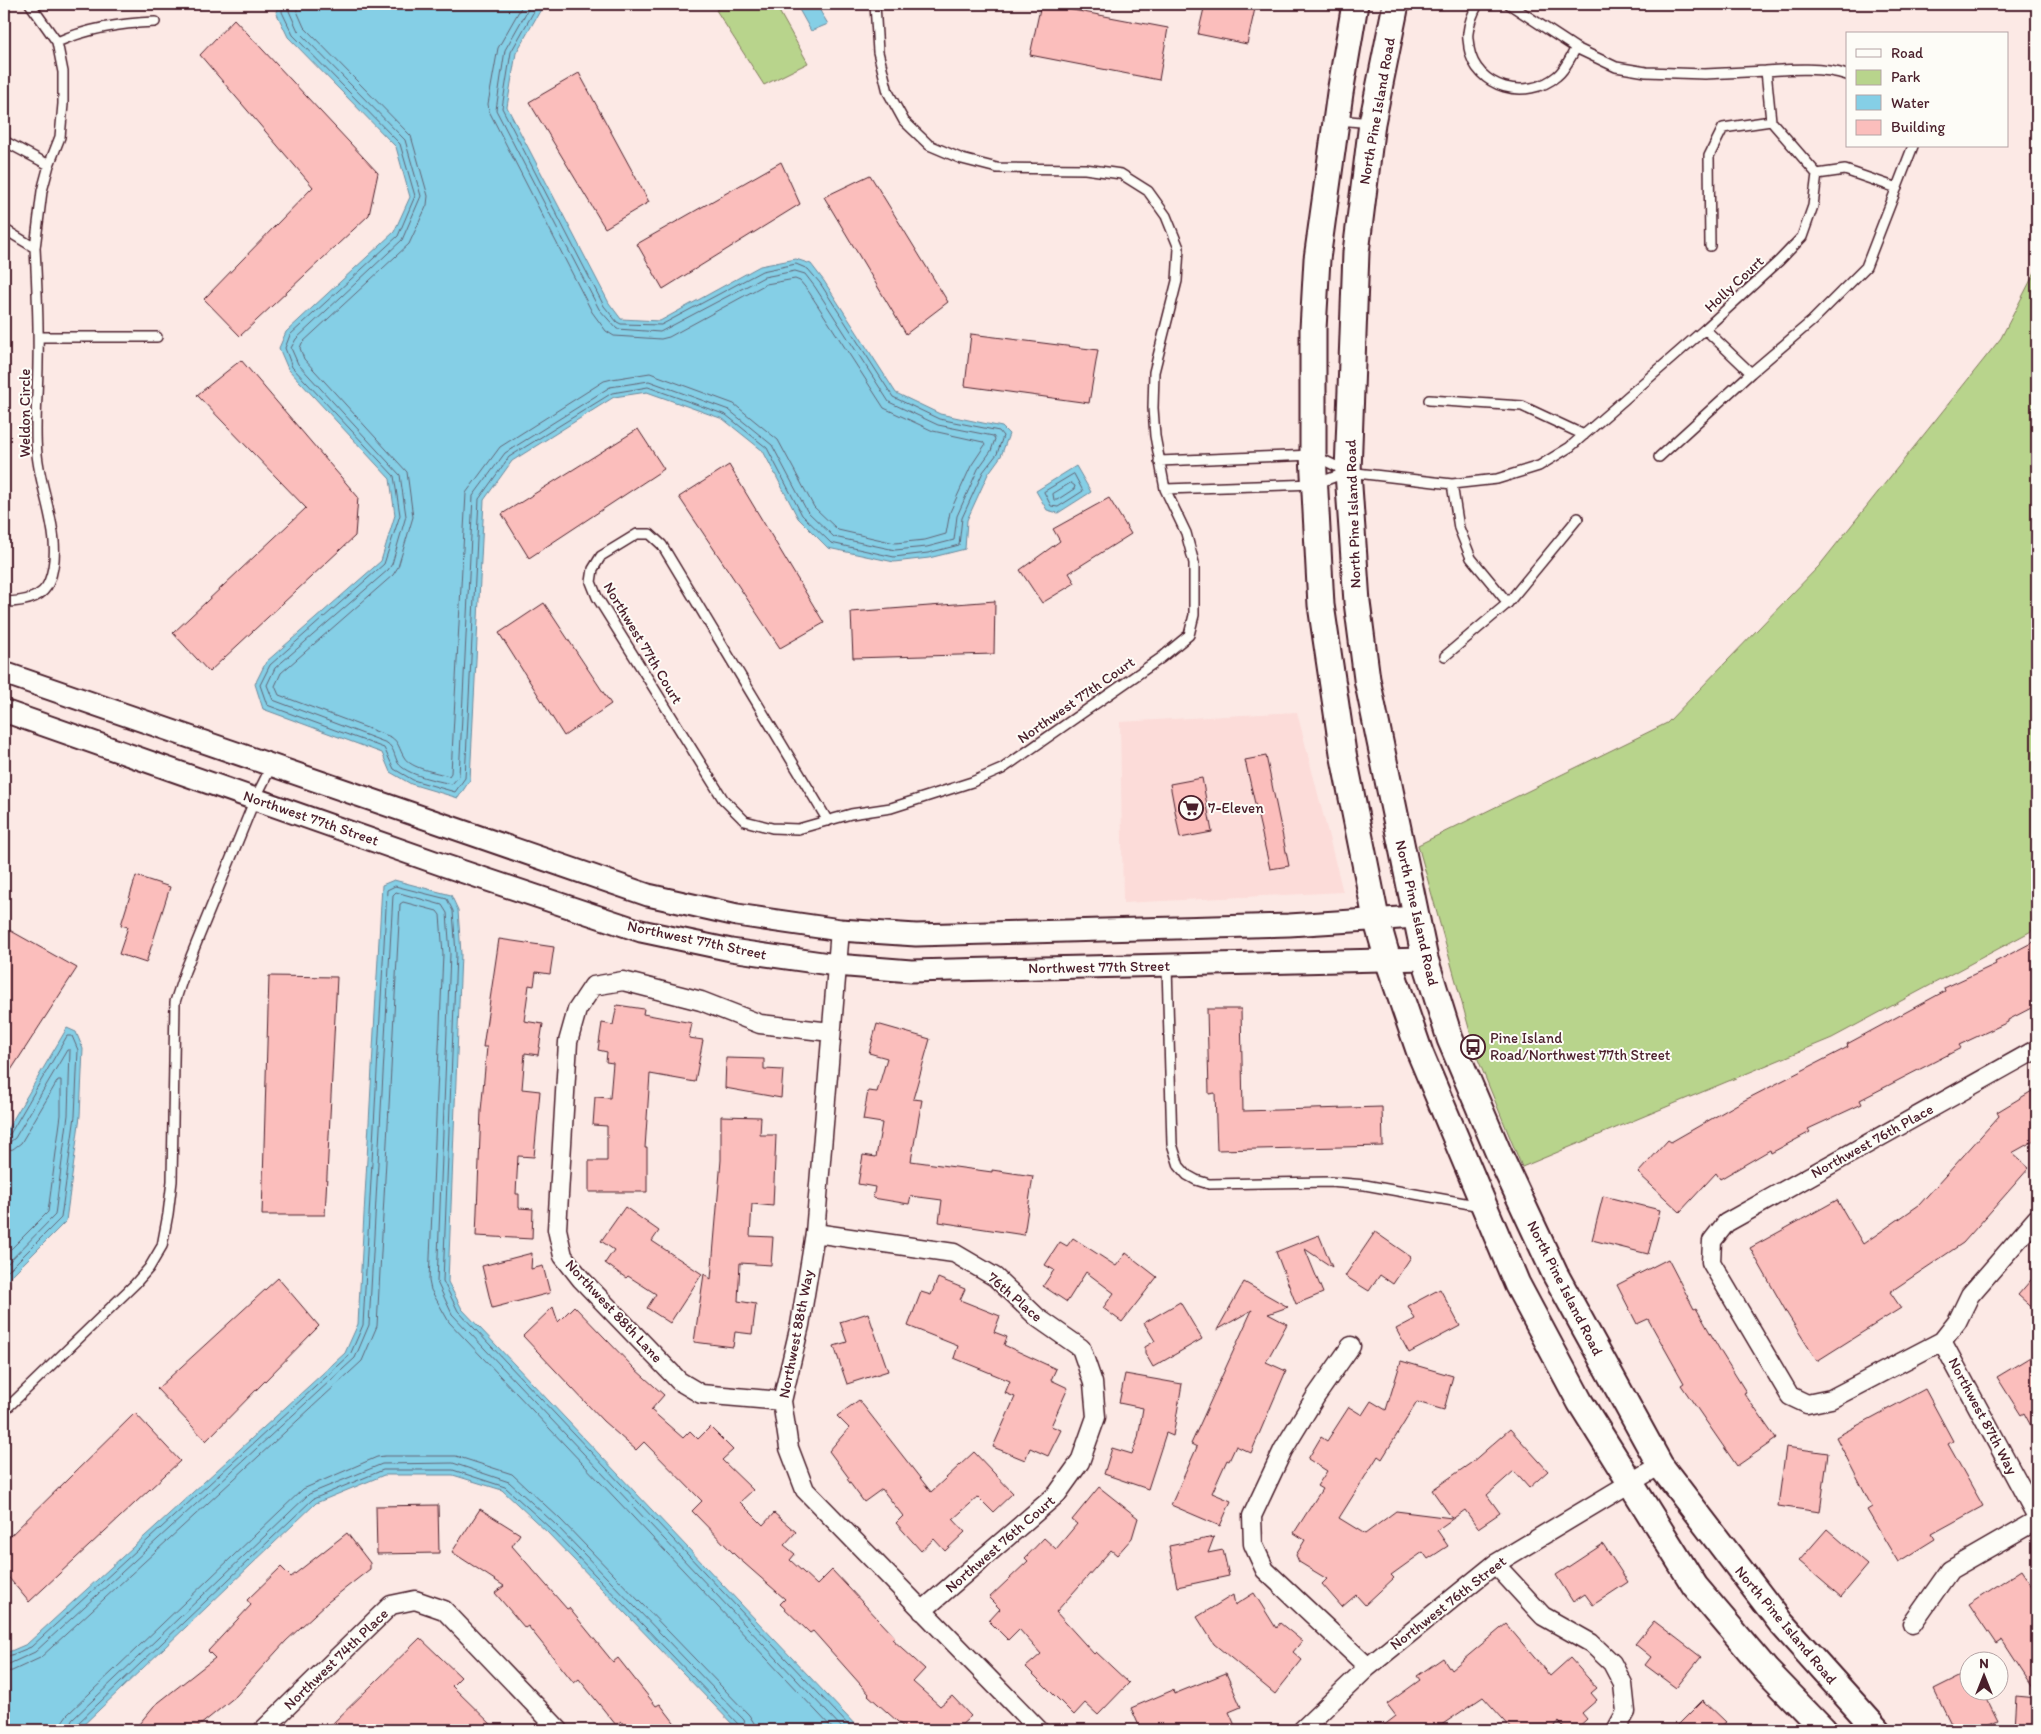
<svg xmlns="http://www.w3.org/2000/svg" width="2041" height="1734" font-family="Itim,sans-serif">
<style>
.built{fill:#fcdcd9}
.green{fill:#b8d48c;stroke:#817a5c}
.water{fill:#85cfe6;stroke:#6d899b}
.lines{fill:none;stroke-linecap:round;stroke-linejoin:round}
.shore{stroke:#626576;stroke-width:1}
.building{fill:#fbbebc;stroke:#4a1f2b}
.service-casing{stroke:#4a1f2b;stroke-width:12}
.minor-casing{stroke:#4a1f2b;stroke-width:21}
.tertiary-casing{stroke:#4a1f2b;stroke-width:25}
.secondary-casing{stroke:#4a1f2b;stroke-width:29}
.service{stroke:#fdfcf7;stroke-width:9}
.minor{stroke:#fdfcf7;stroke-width:18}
.tertiary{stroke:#fdfcf7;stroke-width:21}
.secondary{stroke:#fdfcf7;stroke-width:25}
.labels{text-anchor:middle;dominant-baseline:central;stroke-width:4;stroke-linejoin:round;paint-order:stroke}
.street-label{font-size:15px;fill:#4a1f2b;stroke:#fdfcf7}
.poi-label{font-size:15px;fill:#4a1f2b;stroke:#fdfcf7;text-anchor:start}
</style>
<rect width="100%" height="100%" fill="#fce9e5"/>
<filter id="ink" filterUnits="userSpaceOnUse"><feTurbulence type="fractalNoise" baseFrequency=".02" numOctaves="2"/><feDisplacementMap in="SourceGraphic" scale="10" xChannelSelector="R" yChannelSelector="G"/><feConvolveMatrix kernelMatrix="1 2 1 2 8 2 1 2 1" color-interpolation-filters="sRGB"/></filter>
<g filter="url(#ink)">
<!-- built -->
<path class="built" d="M1297,712L1343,892L1123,903L1120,722Z"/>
<!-- green -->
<path class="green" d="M726,4H775L808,63L764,85L716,10Z
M2037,268V928L1832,1038L1522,1167L1477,1057L1418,845L1667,723L1819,566L2001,338Z"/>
<!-- water -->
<path class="water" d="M279,4H544L516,53L507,107L609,303L621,319L660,321L760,266L796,259L811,264L824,281L896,393L940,414L1002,427L1009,434L1001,456L988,474L967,520L965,549L929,558L894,562L828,548L798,518L763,451L723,419L647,392L614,397L512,461L484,500L470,780L458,798L411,784L390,772L382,753L263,709L255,684L266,662L381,561L395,515L390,479L288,369L279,348L286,332L394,232L410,197L396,147L288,37L276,12Z
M796,4H816L828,24L811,31Z
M1076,466L1091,492L1058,513L1047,510L1036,491Z
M394,880L451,895L458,910L461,954L448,1282L462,1309L860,1730H738L547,1532L502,1490L453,1475H384L316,1503L78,1730H4V1654L27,1644L345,1353L358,1324L382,885Z
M67,1028L76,1032L83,1049L80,1116L66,1221L4,1283V1135Z"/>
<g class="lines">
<!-- shore -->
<path class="shore" d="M283,4L282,12L293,35L400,144L415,196L398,236L290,335L285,348L292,367L394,476L400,515L384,564L270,665L260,685L267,705L384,748L394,769L413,780L455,792L465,778L479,499L509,457L612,393L648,387L726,415L767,448L802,515L831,543L894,557L928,553L959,545L962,518L983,472L997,454L1003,436L999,431L939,419L893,397L820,283L808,269L796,264L762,271L661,325L621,324L617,322L604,306L502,108L511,52L538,4
M290,4L289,11L298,31L405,140L421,196L402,240L296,339L291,348L298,364L400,475L406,516L392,564L388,570L275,668L267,685L273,700L387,743C394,748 394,755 398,763C406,775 438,781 452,784L459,776L473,496L505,453L610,387L649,381L729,410L772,445L807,511L834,537L895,550L927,547L954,540L957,516L978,469L991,451L995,439L993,436L938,425L889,402L815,287L805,274L795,271L764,277L660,332L617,329L599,309L496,110L505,50L531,4
M297,4V11L304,27L411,136L428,196L427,205L409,244L302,343L300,348L304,359L407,472L413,517L398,567L393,575L281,673L275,686L279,695L391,737C399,742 399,749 404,757C411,769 436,772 449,776L451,773L466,493L500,447L604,381L612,379L650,373L734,404L778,440L814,507L838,530L895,543L925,540L946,534L950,512L971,466L985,445L983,442L933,431L884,408L809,292L800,281L795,279L766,284L669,337L661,339L614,336L606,331L592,312L489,111L488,104L498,48L523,4
M1074,474L1083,491L1058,507L1051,506L1044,492Z
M1071,483L1075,486L1074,489L1057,500H1054L1053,494Z
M4,1137L10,1134L67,1036H72L78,1050L75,1116L61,1218L4,1275
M4,1143L10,1142L15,1138L67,1050H70L68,1115L55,1215L4,1267
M4,1151L13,1149L21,1143L58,1080H61V1115L48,1212L4,1256
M4,1658L31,1647L350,1355L363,1325L387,890L395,886L447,899L453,911L456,954L443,1281L458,1311L853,1730
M4,1665L9,1664L35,1652L355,1358L369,1325L393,895L396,892L442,905L447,913L450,954L437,1282L452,1314L844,1730
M4,1672L12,1671L40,1658L362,1361L377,1326L400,904L403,902L437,911L440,915L443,954L429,1281L431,1290L449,1322L834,1730
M61,1730L62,1722L67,1715L303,1489L377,1457L385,1456H456L512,1474L560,1519L749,1715L754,1723L755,1730
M69,1730L72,1720L309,1494L382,1464L453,1463L509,1482L555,1524L744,1720L747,1730
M75,1730L77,1724L313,1499L383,1470H453L505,1487L550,1528L739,1725L741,1730"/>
</g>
<!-- building -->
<path class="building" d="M1041,4L1168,28L1159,80L1030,55Z
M1205,4H1256L1247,44L1198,34Z
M234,19L378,173L369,215L240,336L204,299L313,187L200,55Z
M579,73L649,202L605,228L529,102Z
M781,162L800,204L663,289L637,244Z
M870,175L948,302L906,334L824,197Z
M971,334L1098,350L1089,403L965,386Z
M241,360L358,497L355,536L209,672L173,633L306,508L197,395Z
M638,429L664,469L529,558L502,514Z
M729,465L824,623L780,648L679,497Z
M1109,498L1131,534L1069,573L1075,583L1042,603L1020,570L1060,541L1053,529Z
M995,601L994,654L853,658L851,612Z
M544,603L611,704L564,736L499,633Z
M1266,756L1289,866L1270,869L1245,760Z
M1202,778L1212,832L1180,838L1170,784Z
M136,876L170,887L146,963L119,954L128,927L121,925Z
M4,927L77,968L4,1081Z
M499,939L554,947L550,974L536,972L534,986L529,985L524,1021L543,1024L538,1055L525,1053L522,1089L540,1091L534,1157L518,1156L516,1194H519V1208L533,1209L532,1239L476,1236L481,1111L487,1047H483Z
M2037,940V1005L2008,1020V1022L1959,1045L1961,1048L1860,1100L1862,1104L1808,1129L1810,1132L1771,1153L1770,1150L1720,1179L1716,1173L1680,1212L1638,1173L1668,1140L1671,1142L1741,1102L1848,1047L1847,1044L1945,991L1944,988L1996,964L1995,962Z
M269,976L337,977L325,1215H262Z
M617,1005L644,1009L643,1014L692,1023L689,1038L703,1040L695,1082L650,1074L645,1148H647V1192H589V1161H607V1126L593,1125L595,1097L610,1098L613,1063L606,1062L607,1052L598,1050L602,1023L613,1025Z
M1207,1009H1241L1243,1111L1382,1107L1383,1146L1217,1150L1215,1093L1209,1094Z
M877,1024L930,1039L913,1099L922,1100L911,1161L992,1172V1170L1033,1176L1024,1235L939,1222L942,1200L911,1196L909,1204L873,1198L875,1187L858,1184L863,1155L876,1157L882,1123L863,1120L868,1091L877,1092L887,1058L869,1053Z
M726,1058L764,1059V1069L783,1070L781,1098L725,1088Z
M2037,1088V1139L2012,1153L2029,1168L1963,1243L1890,1292L1901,1308L1817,1361L1788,1315L1750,1248L1837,1200L1863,1244L1919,1205L1999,1116L1997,1112Z
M721,1116L761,1117L760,1135H776L773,1206L752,1204L750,1236L773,1237L771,1265L740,1263L738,1301L756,1304L752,1334L735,1332L733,1347L694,1342L704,1274L711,1279L721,1160Z
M1603,1196L1660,1210L1648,1254L1592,1240Z
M625,1207L659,1231L652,1241L702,1274L670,1323L647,1308L656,1294L628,1276L626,1278L605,1263L614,1250L601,1241Z
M1375,1232L1411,1257L1393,1284L1380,1275L1369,1291L1345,1276Z
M1319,1235L1332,1267L1305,1249L1323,1293L1296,1304L1276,1252Z
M1073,1238L1116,1266L1126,1253L1157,1277L1122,1322L1103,1308L1114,1293L1086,1272L1067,1302L1043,1286L1054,1270L1045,1265L1060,1242L1067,1246Z
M532,1253L531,1269L543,1266L550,1293L492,1308L482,1266Z
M1668,1259L1694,1309L1696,1308L1721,1352L1746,1392L1744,1393L1776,1439L1737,1466L1681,1385L1684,1383L1648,1319L1637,1324L1617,1285Z
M2037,1273V1312L2018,1295Z
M278,1278L319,1326L206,1441L157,1389Z
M938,1278L965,1289L960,1300L1000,1316L994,1332L1007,1337L1004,1345L1056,1369L1051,1380L1068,1388L1051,1426L1061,1430L1048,1456L1030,1448L1025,1460L993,1447L1015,1397L1005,1393L1010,1381L954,1358L958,1346L908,1326L921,1292L931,1295Z
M1244,1282L1288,1307L1268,1314L1287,1324L1266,1362L1286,1371L1251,1453L1236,1446L1229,1461L1227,1460L1212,1493L1231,1501L1220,1526L1171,1505L1197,1447L1191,1444L1252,1310L1217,1330Z
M1440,1289L1460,1326L1409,1353L1396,1329L1415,1319L1408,1306Z
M1180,1302L1202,1339L1153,1367L1145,1353V1347L1155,1341L1144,1323Z
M574,1306L635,1369L664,1395L651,1410L683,1438L690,1431L698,1439L710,1427L733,1450L722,1460L753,1490L740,1502L763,1525L774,1513L796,1532L784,1545L795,1554L790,1560L817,1585L832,1570L895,1637L892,1639L925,1669L913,1682L940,1706L952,1696L971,1716L956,1730H907L868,1695L869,1694L813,1631L810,1633L780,1604L785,1599L736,1556L692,1511L702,1501L644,1442L636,1450L603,1421L523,1336L553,1307L558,1322Z
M868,1313L888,1371L847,1384L834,1346L847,1342L840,1322Z
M2037,1353V1437L2024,1413L2021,1415L1997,1377Z
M1401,1361L1453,1376L1444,1410L1417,1402L1382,1459L1378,1456L1339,1518L1365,1534L1396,1511L1452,1518L1432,1490L1471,1463L1510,1429L1548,1471L1529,1488L1514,1471L1487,1495L1500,1513L1478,1528L1465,1510L1437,1530L1448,1546L1428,1559L1423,1552L1391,1575L1394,1578L1365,1605L1356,1595L1342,1607L1322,1584L1327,1579L1299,1562L1296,1555L1305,1540L1294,1533L1322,1489L1317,1486L1327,1471L1308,1459L1321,1437L1327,1441L1349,1407L1362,1415L1371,1401L1386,1410Z
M1125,1374L1182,1384L1173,1436L1166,1433L1148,1489L1104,1474L1112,1448L1132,1454L1138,1438L1143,1408L1119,1403Z
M1925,1389L1953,1441L1948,1444L1983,1506L1932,1534L1935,1539L1898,1562L1867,1510L1872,1507L1836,1437Z
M859,1400L931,1492L974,1452L1013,1493L993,1512L978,1497L953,1519L965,1532L945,1551L934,1539L921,1551L896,1523L903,1516L882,1489L864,1502L847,1479L849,1478L829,1451L849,1428L837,1416Z
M135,1413L180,1461L29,1602L4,1572V1542Z
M1786,1447L1828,1453L1820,1512L1778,1506Z
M1099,1487L1138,1518L1132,1538L1117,1555L1111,1550L1056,1612L1094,1654L1096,1652L1129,1683L1098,1715L1085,1703L1074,1715L1026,1667L1041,1654L1019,1629L1008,1640L989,1621L1000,1609L989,1598L1028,1561L1025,1558L1044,1538L1056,1549L1077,1524L1072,1520Z
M438,1505L439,1553L377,1554L376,1506Z
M480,1509L520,1534L512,1546L567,1609L569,1608L613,1662L618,1658L656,1706L660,1704L680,1730H628L621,1721L616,1725L579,1679L574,1683L528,1626L525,1628L495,1593L504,1586L452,1552Z
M1827,1529L1868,1565L1841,1597L1799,1561Z
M347,1533L370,1563V1569L328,1602L286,1641L236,1696L194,1730H134L154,1706L215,1658L208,1651L251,1605L247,1600L281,1567L291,1577Z
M1214,1537L1208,1553L1223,1550L1229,1576L1177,1587L1169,1546Z
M1603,1544L1628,1582L1593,1605L1585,1594L1573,1602L1556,1575Z
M2021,1570L2037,1594V1694L2002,1640L1996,1644L1969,1604Z
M1254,1593L1276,1628L1280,1623L1302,1641L1293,1652L1302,1660L1275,1694L1214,1644L1197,1617L1233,1595L1235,1605Z
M1654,1621L1701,1657L1676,1688L1645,1665L1651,1657L1635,1644Z
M1506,1624L1550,1676L1570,1658L1597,1688L1591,1693L1597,1700L1582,1713L1587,1719L1575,1730H1567L1559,1722L1549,1730H1513L1483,1697L1434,1730H1378L1396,1716L1387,1704L1420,1680L1417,1676L1443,1658L1451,1670Z
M420,1638L461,1677L452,1686L497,1730H326Z
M1968,1672V1692H1984L1998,1720L1976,1730H1954L1934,1689Z
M1226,1673L1241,1707L1229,1712L1237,1730H1141L1131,1708L1173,1690L1174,1694Z
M2016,1696L2037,1698V1730H2014Z
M1703,1700L1726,1722L1717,1730H1673Z"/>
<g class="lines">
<defs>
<path id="service" d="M30,4L57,42L63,72V104L60,137L49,165L42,191L35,248
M1478,4C1473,13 1469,23 1468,33C1467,38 1469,43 1469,48C1476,89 1527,101 1557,76C1565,70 1571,56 1576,48
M57,42C89,28 120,23 155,22
M1766,71C1792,69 1823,67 1847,75
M1339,120L1371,123
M4,141L49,165
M1817,174L1845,170L1897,188
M4,229L35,248C37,287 39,325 38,363C38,392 34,425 37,454C41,496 65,541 49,582C42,600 20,602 4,602
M1710,246L1709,156L1723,128L1771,121
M1705,329L1751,373L1812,321L1866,267L1913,146
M39,337H157
M1429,400L1522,406L1584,435
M1659,457L1751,373
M1159,461L1313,455L1348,472L1452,484L1497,479L1539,466L1570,447L1705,329L1779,261L1802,237L1813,206L1817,174L1771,121L1766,71L1705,74L1646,72L1616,67L1576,48L1509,4
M1452,484L1459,528L1471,558L1508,603L1578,518
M1165,489L1315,484L1345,473
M1445,656L1508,603
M828,821L662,545L650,534H637L601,556L593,569L591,582L597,597L723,799L745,821L772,828L798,829L851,814L891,808L972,782L1002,769L1161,658L1189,635L1194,615V563L1186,533L1165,489L1155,436L1153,408L1154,372L1177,281L1179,248L1166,216L1148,191L1121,174L1085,169L997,168L962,159L929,145L904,121L888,92L878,52L875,4
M1167,966L1172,1144L1179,1166L1187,1175L1196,1180L1209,1184L1330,1182L1365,1185L1481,1206
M4,1411L135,1284L149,1268L162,1246L168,1214L172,1181L175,1002L185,971L255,799L272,765"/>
<path id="minor" d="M840,930L815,1233L800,1325L782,1401L789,1448L805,1490L1039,1730
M2037,1049L1726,1223L1712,1241L1711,1262L1790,1396L1807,1404L1831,1399L1942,1341L1957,1322L1970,1295L2037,1218
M815,1233L954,1253L995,1277L1038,1318L1081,1348L1093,1383L1096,1417L1080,1462L1057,1494L922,1611
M1942,1341L2037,1517
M1351,1346L1316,1396L1283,1450L1252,1516L1253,1544L1265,1570L1368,1667
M782,1401L701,1394L679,1381L581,1279L563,1256L557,1229L568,1042L577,1010L593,986L623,981L701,1001L760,1024L831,1032
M1495,1564L1543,1616L1591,1643L1612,1663L1623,1684L1626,1712L1616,1730
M1912,1624L1950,1570L2037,1520
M263,1730L391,1605L415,1600L444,1610L559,1730
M1302,1730L1368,1667L1495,1564L1660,1465"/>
<path id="tertiary" d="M4,673L648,895L737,915L840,930L916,935L1289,925L1416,917
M4,711L446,866L641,931L731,950L836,965L911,971L1425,959"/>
<path id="secondary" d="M1355,4L1340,93L1317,259L1313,329V455L1321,605L1343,753L1376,918L1388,960L1420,1053L1517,1284L1580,1402L1695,1586L1767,1671L1824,1730
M1396,4L1372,123L1356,252L1348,472L1357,602L1367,679L1425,959L1450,1039L1499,1154L1555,1274L1660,1465L1781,1623L1877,1730"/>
</defs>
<!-- service casing -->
<use href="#service" class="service-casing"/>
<!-- minor casing -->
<use href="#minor" class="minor-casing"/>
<!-- tertiary casing -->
<use href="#tertiary" class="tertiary-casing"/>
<!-- secondary casing -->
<use href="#secondary" class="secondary-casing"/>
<!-- service -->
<use href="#service" class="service"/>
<!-- minor -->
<use href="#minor" class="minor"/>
<!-- tertiary -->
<use href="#tertiary" class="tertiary"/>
<!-- secondary -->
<use href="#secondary" class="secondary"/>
</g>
</g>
<!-- icons -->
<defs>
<symbol id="supermarket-ring" viewBox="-11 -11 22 22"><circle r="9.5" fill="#fdfcf7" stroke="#4a1f2b" stroke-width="1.5"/><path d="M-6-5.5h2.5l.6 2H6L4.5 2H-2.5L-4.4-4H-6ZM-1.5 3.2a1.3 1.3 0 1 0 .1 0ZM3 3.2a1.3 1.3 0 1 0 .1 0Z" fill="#4a1f2b"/></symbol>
<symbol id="bus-ring" viewBox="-11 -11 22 22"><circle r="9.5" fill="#fdfcf7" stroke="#4a1f2b" stroke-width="1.5"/><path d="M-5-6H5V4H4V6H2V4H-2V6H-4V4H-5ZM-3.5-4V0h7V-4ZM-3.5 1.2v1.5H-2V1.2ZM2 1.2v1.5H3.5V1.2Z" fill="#4a1f2b"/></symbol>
</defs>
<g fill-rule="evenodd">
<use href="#supermarket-ring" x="1177" y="794" width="28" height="28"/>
<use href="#bus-ring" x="1459" y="1033" width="28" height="28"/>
</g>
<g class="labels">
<!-- street labels -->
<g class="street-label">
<text transform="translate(1377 111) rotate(-80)">North Pine Island Road</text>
<text transform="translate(1734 284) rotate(-43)">Holly Court</text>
<text transform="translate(25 413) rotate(-90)">Weldon Circle</text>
<text transform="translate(1353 514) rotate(-92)">North Pine Island Road</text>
<text transform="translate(643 643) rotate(59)">Northwest 77th Court</text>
<text transform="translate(1076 700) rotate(-35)">Northwest 77th Court</text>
<text transform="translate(311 818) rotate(19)">Northwest 77th Street</text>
<text transform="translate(1417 913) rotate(77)">North Pine Island Road</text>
<text transform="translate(697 940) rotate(12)">Northwest 77th Street</text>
<text transform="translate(1099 967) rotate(-1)">Northwest 77th Street</text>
<text transform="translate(1872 1141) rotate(-29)">Northwest 76th Place</text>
<text transform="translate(1565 1288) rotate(63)">North Pine Island Road</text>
<text transform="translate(1015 1297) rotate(41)">76th Place</text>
<text transform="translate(614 1311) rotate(47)">Northwest 88th Lane</text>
<text transform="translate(796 1334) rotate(-79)">Northwest 88th Way</text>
<text transform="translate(1983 1416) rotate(62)">Northwest 87th Way</text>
<text transform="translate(1000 1544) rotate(-41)">Northwest 76th Court</text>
<text transform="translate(1448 1603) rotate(-38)">Northwest 76th Street</text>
<text transform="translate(1786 1625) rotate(50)">North Pine Island Road</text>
<text transform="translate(336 1659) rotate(-44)">Northwest 74th Place</text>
</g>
<!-- poi labels -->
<g class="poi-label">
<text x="1208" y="808">7-Eleven</text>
<text x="1490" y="1038">Pine Island<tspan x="1490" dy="17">Road/Northwest 77th Street</tspan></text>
</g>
</g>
<!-- margin -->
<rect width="2041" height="1734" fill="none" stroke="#fdfcf7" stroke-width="20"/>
<rect x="10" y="10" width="2021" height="1714" fill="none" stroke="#4a1f2b" stroke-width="2" filter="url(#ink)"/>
<!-- legend -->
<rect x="1846" y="32" width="162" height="115" fill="#fdfcf7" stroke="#b5a4a5"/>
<rect x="1856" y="49" width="25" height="8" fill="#fdfcf7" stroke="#b5a4a5"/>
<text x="1891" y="58" font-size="15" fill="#4a1f2b">Road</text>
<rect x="1856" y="70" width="25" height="15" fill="#b8d48c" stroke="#b5a4a5"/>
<text x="1891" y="82" font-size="15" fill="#4a1f2b">Park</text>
<rect x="1856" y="95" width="25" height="15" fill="#85cfe6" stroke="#b5a4a5"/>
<text x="1891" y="108" font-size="15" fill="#4a1f2b">Water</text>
<rect x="1856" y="120" width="25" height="15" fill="#fbbebc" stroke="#b5a4a5"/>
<text x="1891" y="132" font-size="15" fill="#4a1f2b">Building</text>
<!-- north arrow -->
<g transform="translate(1984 1676)"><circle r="24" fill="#fdfcf7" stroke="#b5a4a5"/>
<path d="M0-4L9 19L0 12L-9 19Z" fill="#4a1f2b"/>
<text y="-8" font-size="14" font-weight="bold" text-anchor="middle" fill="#4a1f2b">N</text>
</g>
</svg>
